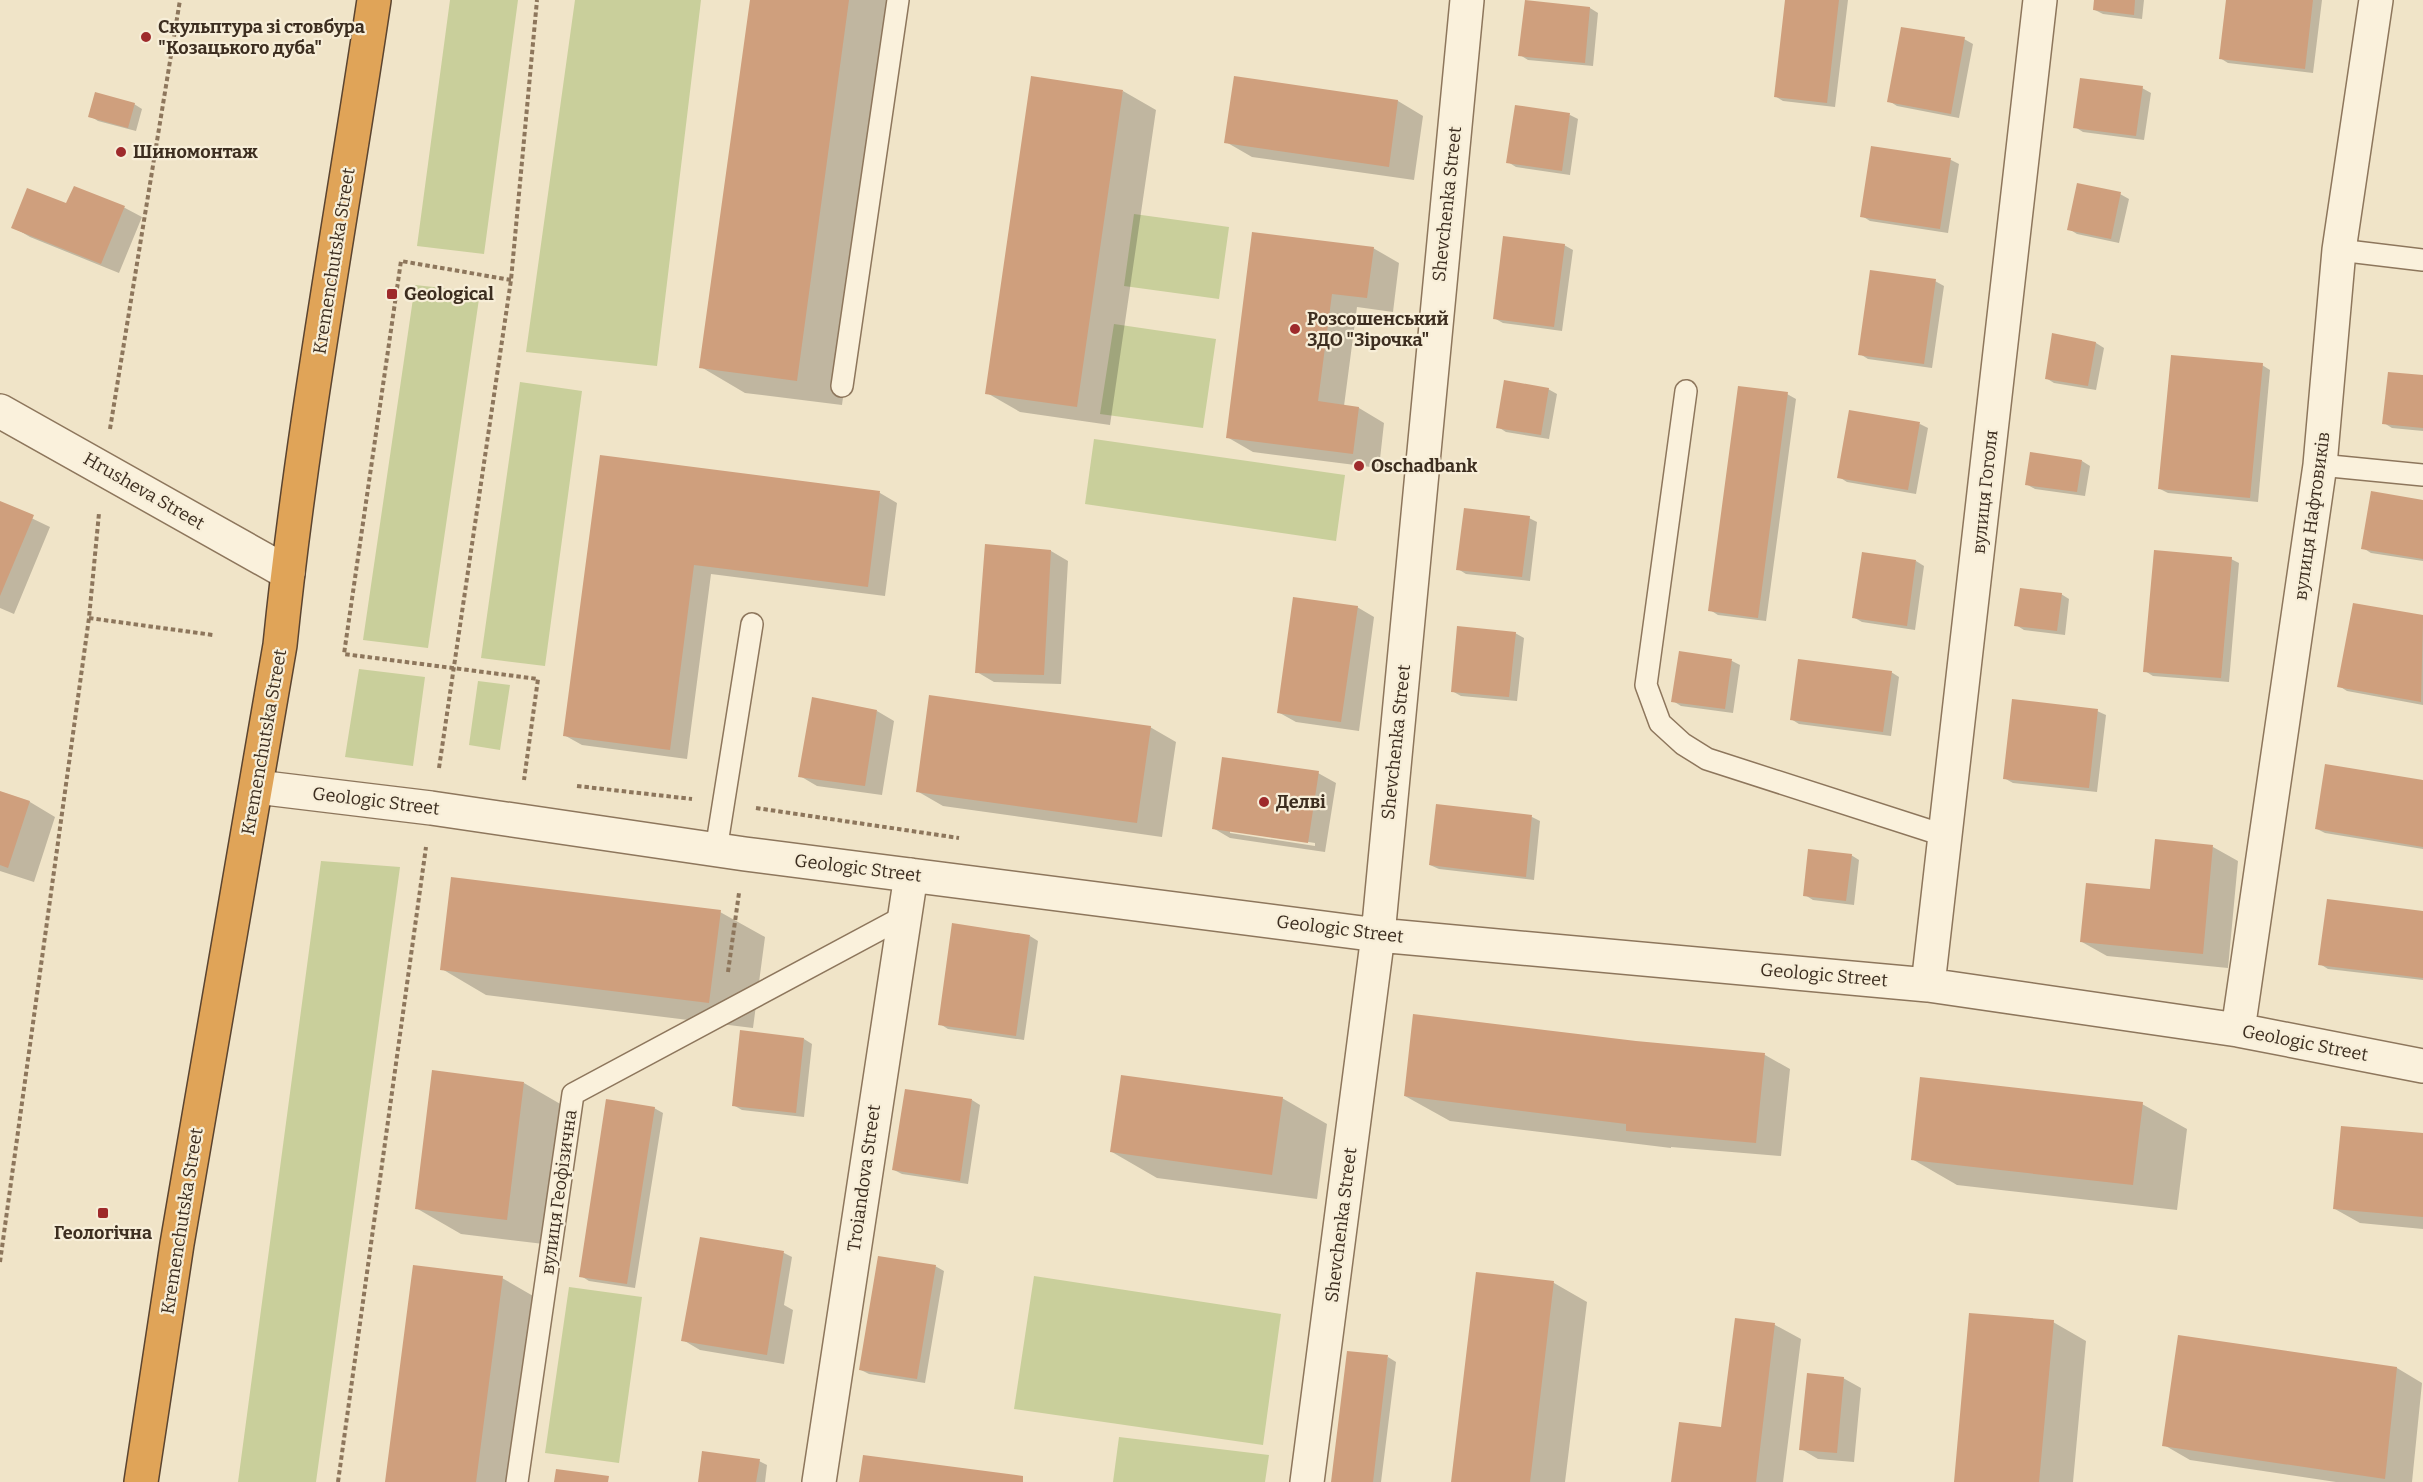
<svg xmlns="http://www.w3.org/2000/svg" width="2423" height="1482" font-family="Bitter,serif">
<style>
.green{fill:#c9cf9b}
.shadow{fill:#0003;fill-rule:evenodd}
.building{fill:#cf9f7d}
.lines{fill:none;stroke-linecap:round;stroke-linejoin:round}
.lane-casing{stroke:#8d765c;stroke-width:24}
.street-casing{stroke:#8d765c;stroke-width:36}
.highway-casing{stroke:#5b4430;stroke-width:36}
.path{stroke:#8d765c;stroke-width:4;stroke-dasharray:4.5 3;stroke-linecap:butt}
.lane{stroke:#faf1dc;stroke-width:21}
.street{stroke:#faf1dc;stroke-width:33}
.highway{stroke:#e0a458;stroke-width:33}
.poi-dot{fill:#9e2a2b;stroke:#f7eed8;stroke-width:2}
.labels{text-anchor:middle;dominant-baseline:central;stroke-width:4.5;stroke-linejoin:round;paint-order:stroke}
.poi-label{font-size:18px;font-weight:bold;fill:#3d2e20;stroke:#f7eed8;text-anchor:start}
.street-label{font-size:18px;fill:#3d2e20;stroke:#f7eed8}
</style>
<rect width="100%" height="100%" fill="#f0e4c8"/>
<!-- green -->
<path class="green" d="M450,0H518L484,254L417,246Z
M575,0H701L657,366L526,352Z
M1134,214L1229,227L1219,299L1124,286Z
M415,285L480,292L428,648L363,640Z
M1114,324L1216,339L1203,428L1100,414Z
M520,382L582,391L545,666L481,658Z
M1094,439L1345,475L1336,541L1085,504Z
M359,669L425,677L413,766L345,757Z
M478,681L510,685L500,750L469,745Z
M321,861L400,867L316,1482H238Z
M1034,1276L1281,1314L1263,1445L1014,1409Z
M569,1287L642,1297L619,1463L545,1453Z
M1119,1437L1269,1455L1265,1482H1113Z"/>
<!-- shadow -->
<path class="shadow" d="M751,0H897L842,405L745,393L701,367Z
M1787,0H1848L1835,107L1783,101L1775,96Z
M2096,0H2144L2142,19L2103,14L2095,10Z
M2227,0H2322L2313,73L2228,63L2220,58Z
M1526,2L1590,8L1598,13L1593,66L1528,60L1520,55Z
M1964,39L1973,44L1959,118L1897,106L1889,101Z
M1235,78L1398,101L1423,116L1414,180L1252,157L1226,142Z
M2142,88L2151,93L2144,140L2083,132L2075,127Z
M1123,91L1156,110L1110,425L1020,412L987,393Z
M134,104L142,109L136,131L98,121L90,116Z
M1570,115L1578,119L1570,175L1516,167L1508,162Z
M1872,147L1951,160L1959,164L1948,233L1870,221L1862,216Z
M74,188L125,208L142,217L119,273L30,237L13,227L67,205Z
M2120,194L2129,199L2119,243L2077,234L2069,229Z
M1253,233L1373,248L1399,263L1393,312L1357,307L1344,406L1359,408L1384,423L1379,468L1253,452L1227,437Z
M1564,245L1573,250L1562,331L1503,323L1494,318Z
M1935,281L1944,286L1932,368L1868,359L1860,354Z
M2054,335L2096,343L2104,348L2096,390L2054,383L2046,378Z
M2262,365L2270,370L2258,502L2168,493L2160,489Z
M2423,377V431L2392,428L2384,423Z
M1548,389L1557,394L1549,439L1506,432L1498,427Z
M1787,394L1796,399L1766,621L1718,615L1710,610Z
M1920,424L1928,428L1916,494L1847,482L1839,477Z
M601,457L880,493L897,503L885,596L711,574L687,759L582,745L564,735Z
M2082,461L2090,466L2085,496L2035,489L2026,484Z
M2423,502V561L2371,553L2363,548Z
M0,503L50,527L14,614L0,608Z
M1529,518L1537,522L1530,581L1466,574L1458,569Z
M986,546L1051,551L1068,561L1061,684L994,682L977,672Z
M2231,559L2239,563L2229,682L2153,676L2145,671Z
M1916,561L1924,566L1915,630L1862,622L1853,617Z
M2061,594L2069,599L2065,635L2024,630L2016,625Z
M2354,604L2423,616V705L2347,691L2339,686Z
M1357,607L1374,617L1359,731L1296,722L1278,712Z
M1515,633L1524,638L1517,701L1461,696L1452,691Z
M1680,653L1732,661L1740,665L1733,713L1681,706L1673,701Z
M1891,672L1899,677L1891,736L1799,724L1791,719Z
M877,711L894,721L882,795L817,786L800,776Z
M2097,711L2106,715L2097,792L2013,783L2004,778Z
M1150,727L1176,742L1162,837L943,806L917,791Z
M1318,773L1336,783L1325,852L1230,838L1213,828ZM1230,830L1315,843V846L1230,833Z
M2423,782V849L2325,833L2317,829Z
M0,793L30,802L55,817L34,882L0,871Z
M1532,817L1540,821L1534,880L1439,869L1430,865Z
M2213,847L2238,861L2228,968L2107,956L2082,942Z
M1851,855L1859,860L1854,905L1813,900L1805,895Z
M720,912L765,937L753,1028L486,995L442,969Z
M2423,912V980L2328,969L2320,964Z
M1030,936L1038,941L1024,1040L948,1029L940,1024Z
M804,1039L812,1044L804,1117L742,1110L733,1105Z
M1636,1042L1765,1055L1790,1069L1781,1156L1671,1147V1148L1450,1121L1405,1096Z
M524,1083L569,1109L552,1245L461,1234L416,1208Z
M1282,1098L1327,1124L1317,1199L1157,1178L1112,1152Z
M972,1100L980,1105L968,1184L902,1174L894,1170Z
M2142,1104L2187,1129L2177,1210L1957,1185L1912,1159Z
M654,1108L663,1113L635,1288L589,1281L581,1276Z
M2423,1135V1229L2360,1223L2335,1209Z
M701,1238L784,1253L792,1257L784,1305L793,1310L784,1364L700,1350L683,1340Z
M935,1266L944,1271L925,1383L869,1374L861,1370Z
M1478,1273L1554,1283L1587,1302L1565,1482H1452Z
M502,1278L547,1304L524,1482H386Z
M1736,1320L1775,1325L1801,1339L1783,1482H1673L1723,1429Z
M2053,1322L2086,1341L2073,1482H1955Z
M1388,1357L1396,1362L1381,1482H1333Z
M2397,1368L2422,1383L2412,1482H2336L2190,1460L2164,1445Z
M1843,1378L1861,1388L1854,1462L1818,1459L1801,1449Z
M759,1461L767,1465L765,1482H699Z"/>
<!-- building -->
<path class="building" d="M750,0H849L797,381L699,368Z
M1525,0L1590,7L1585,63L1518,56Z
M1785,0H1839L1827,103L1774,97Z
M2094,0H2135L2134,15L2093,10Z
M2226,0H2313L2305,69L2219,59Z
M1901,27L1965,37L1951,114L1887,102Z
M1031,76L1123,90L1077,407L985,394Z
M1234,76L1398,100L1389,167L1224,143Z
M2080,78L2143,86L2136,136L2073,128Z
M95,92L135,103L128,128L88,117Z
M1515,105L1570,113L1562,171L1506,163Z
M1871,146L1951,158L1940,229L1860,217Z
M2077,183L2121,192L2111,239L2067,230Z
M74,186L125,206L101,264L11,228L27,188L66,203Z
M1252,232L1374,247L1367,298L1332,294L1318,401L1359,407L1353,454L1226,438Z
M1503,236L1565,244L1554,327L1493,319Z
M1870,270L1936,279L1924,364L1858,355Z
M2052,333L2096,342L2088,386L2045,379Z
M2171,355L2263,363L2250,498L2158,489Z
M2388,372L2423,375V428L2382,424Z
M1504,380L1549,388L1541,435L1496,428Z
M1738,386L1788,392L1758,618L1708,611Z
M1849,410L1920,422L1908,490L1837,478Z
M2030,452L2082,460L2077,492L2025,485Z
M600,455L880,491L868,587L694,565L670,750L563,736Z
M2371,491L2423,500V559L2361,549Z
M0,501L34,515L0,596Z
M1464,508L1530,516L1522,577L1456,570Z
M985,544L1051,550L1044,675L975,673Z
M2154,550L2232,557L2221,678L2143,672Z
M1862,552L1916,560L1907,626L1852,618Z
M2020,588L2062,593L2057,631L2014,626Z
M1293,597L1358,606L1341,722L1277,713Z
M2353,603L2423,615L2421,702L2337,687Z
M1457,626L1516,632L1509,697L1451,692Z
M1679,651L1732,659L1725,709L1671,702Z
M1798,659L1892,671L1883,732L1790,720Z
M929,695L1151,726L1137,823L916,792Z
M812,697L877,710L865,786L798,777Z
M2012,699L2098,709L2089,788L2003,779Z
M1222,757L1319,771L1308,843L1212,829Z
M2325,764L2423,780V847L2315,829Z
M0,791L30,801L8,868L0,865Z
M1436,804L1532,815L1526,877L1429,865Z
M2155,839L2213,845L2203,954L2080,942L2086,883L2150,889Z
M1808,849L1852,854L1846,901L1803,896Z
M451,877L721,910L709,1003L440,970Z
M2327,899L2423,911V978L2318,965Z
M952,923L1030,935L1016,1036L938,1025Z
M1413,1014L1636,1041L1765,1053L1756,1143L1626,1131V1124L1404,1096Z
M740,1030L804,1038L796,1113L732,1106Z
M432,1070L524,1082L507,1220L415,1209Z
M1121,1075L1283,1097L1272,1175L1110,1152Z
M1920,1077L2143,1102L2133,1185L1911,1160Z
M905,1089L972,1099L960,1181L892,1170Z
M606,1099L655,1107L627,1284L579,1277Z
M2341,1126L2423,1133V1217L2333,1209Z
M700,1237L784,1251L767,1355L681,1341Z
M878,1256L936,1265L917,1379L859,1370Z
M413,1265L503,1276L476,1482H385Z
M1476,1272L1554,1281L1530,1482H1451Z
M1969,1313L2054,1320L2039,1482H1954Z
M1735,1318L1775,1323L1756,1482H1671L1679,1422L1721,1427Z
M2178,1335L2397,1367L2385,1479L2162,1446Z
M1347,1351L1388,1355L1373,1482H1331Z
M1807,1373L1844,1377L1837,1453L1799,1450Z
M702,1451L760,1459L756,1482H698Z
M863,1455L1023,1476V1482H859Z
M556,1469L609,1476L608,1482H554Z"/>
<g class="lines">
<defs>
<path id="lane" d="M2339,250L2423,260
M842,386L898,0
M1686,391L1646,685L1660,723L1683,744L1707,759L1946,836
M2320,465L2423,475
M716,850L752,624
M517,1482L573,1094L903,917"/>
<path id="street" d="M0,411L288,573
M257,787L431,808L745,854L1378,935L1928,985L2238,1030L2423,1066
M1928,985L2040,0
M2238,1030L2320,465L2339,250L2376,0
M819,1482L911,875
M1307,1482L1378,935L1467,0"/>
<path id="highway" d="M141,1482L177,1244L280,645C302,429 342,215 374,0"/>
</defs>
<!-- lane casing -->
<use href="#lane" class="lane-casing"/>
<!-- street casing -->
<use href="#street" class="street-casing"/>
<!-- highway casing -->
<use href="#highway" class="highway-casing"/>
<!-- path -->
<path class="path" d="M511,280L401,261L344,654L538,679L524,780
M110,429L180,0
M89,618L213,635
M439,768L511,280L537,0
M577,786L692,799
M756,808L959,838
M728,972L739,893
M0,1262L89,618L99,513
M338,1482L426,847"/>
<!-- lane -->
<use href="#lane" class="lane"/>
<!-- street -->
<use href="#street" class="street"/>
<!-- highway -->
<use href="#highway" class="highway"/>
</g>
<!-- markers -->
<g class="poi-dot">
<circle cx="146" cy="37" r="6"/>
<circle cx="121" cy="152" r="6"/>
<rect x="386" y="288" width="12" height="12" rx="3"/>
<circle cx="1295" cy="329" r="6"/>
<circle cx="1359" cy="466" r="6"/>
<circle cx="1264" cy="802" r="6"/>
<rect x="97" y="1207" width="12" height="12" rx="3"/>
</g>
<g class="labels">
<!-- poi labels -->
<g class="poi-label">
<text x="158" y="27">Скульптура зі стовбура<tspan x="158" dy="21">"Козацького дуба"</tspan></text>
<text x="133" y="152">Шиномонтаж</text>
<text x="404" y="294">Geological</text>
<text x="1307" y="319">Розсошенський<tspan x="1307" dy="21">ЗДО "Зірочка"</tspan></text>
<text x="1371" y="466">Oschadbank</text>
<text x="1276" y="802">Делві</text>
<text x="103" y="1233" text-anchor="middle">Геологічна</text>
</g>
<!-- street labels -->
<g class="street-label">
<text transform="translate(1447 204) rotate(-84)">Shevchenka Street</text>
<text transform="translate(334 261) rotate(-81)">Kremenchutska Street</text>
<text transform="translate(144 491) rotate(30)">Hrusheva Street</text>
<text transform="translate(1985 492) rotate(-84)">вулиця Гоголя</text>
<text transform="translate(2312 516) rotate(-82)">вулиця Нафтовиків</text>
<text transform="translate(264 742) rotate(-80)">Kremenchutska Street</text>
<text transform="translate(1396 742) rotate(-84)">Shevchenka Street</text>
<text transform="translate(376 801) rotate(7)">Geologic Street</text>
<text transform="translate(858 868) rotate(7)">Geologic Street</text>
<text transform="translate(1340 929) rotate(7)">Geologic Street</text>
<text transform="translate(1824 975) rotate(5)">Geologic Street</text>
<text transform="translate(2305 1043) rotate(11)">Geologic Street</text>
<text transform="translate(864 1178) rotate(-82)">Troiandova Street</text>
<text transform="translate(559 1192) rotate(-82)">вулиця Геофізична</text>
<text transform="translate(182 1221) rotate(-81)">Kremenchutska Street</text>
<text transform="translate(1341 1225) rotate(-83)">Shevchenka Street</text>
</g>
</g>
</svg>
